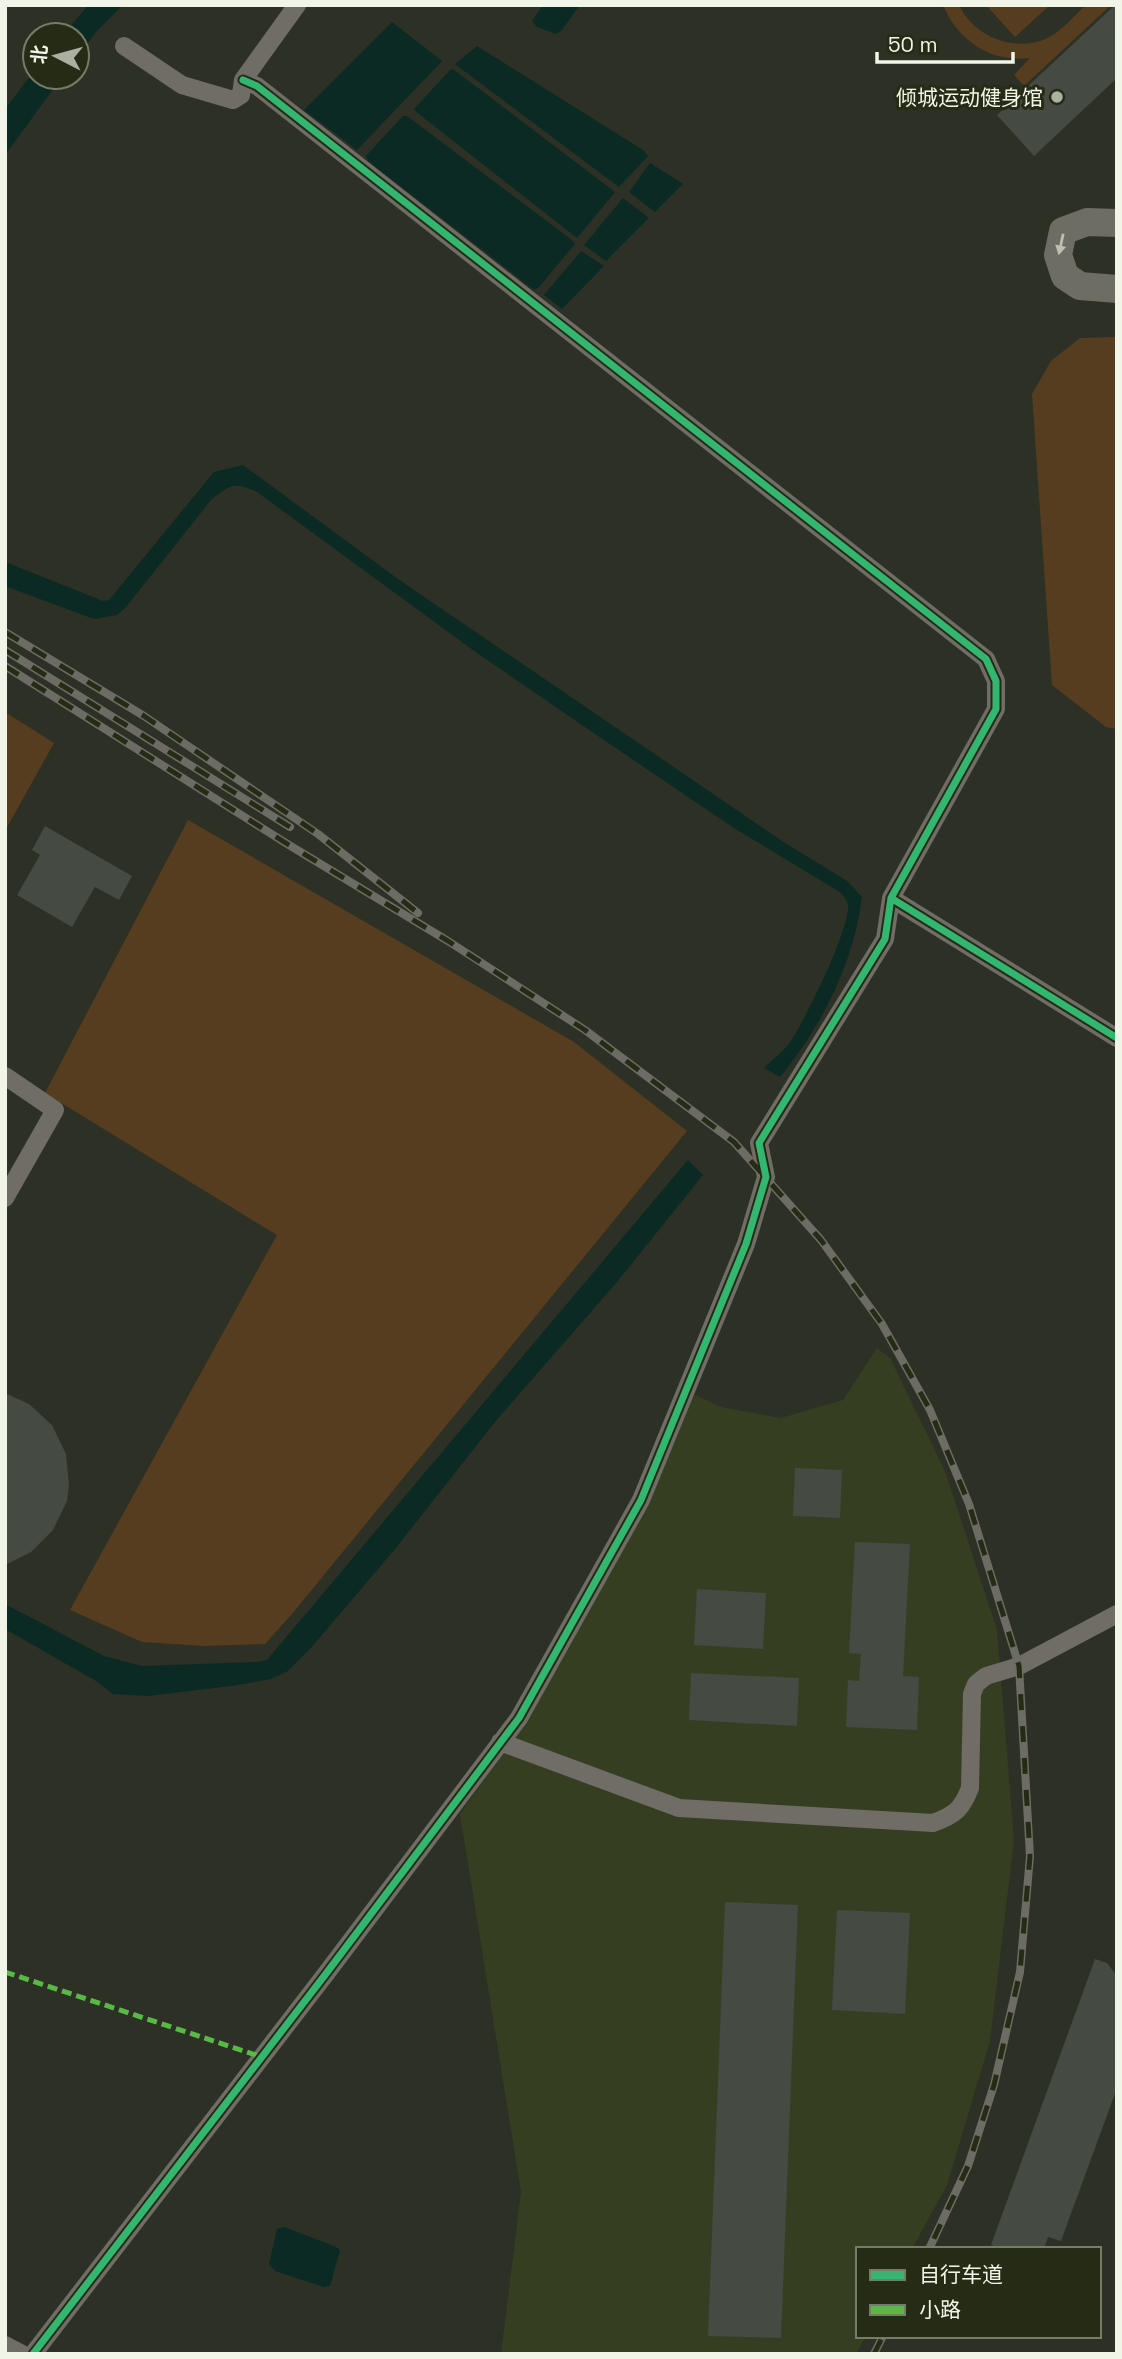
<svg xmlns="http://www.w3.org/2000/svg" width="1122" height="2359" font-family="'Space Grotesk','Noto Sans SC',sans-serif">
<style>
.built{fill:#363e22}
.green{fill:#573d20}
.water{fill:#0b2a23}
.building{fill:#454a42}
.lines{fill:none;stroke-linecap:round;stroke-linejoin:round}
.minor{stroke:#6f6d65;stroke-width:18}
.primary{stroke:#6e6d63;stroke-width:28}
.rail-casing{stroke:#6c6c64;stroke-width:8}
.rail{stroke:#252b15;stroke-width:5;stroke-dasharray:16;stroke-linecap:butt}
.quiet{stroke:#58b947;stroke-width:5;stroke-dasharray:10 5;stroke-linecap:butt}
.cycleway-casing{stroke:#252b15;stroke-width:11}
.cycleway{stroke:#33b770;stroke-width:7}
.oneway{fill:#bdbfb2}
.poi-dot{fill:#acb0a3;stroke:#252b15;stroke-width:2.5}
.labels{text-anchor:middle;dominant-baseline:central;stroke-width:6;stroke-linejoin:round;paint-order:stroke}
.poi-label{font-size:21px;fill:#f1f5e7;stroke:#252b15;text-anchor:end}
</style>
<rect width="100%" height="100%" fill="#2d3024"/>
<!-- built -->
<path class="built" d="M877,1348L890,1358L945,1471L997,1630L1014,1840L990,2041L947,2185L912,2249H858V2336H866L856,2354H501L521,2192L460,1814L518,1731L693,1394L721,1407L781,1418L843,1400Z"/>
<!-- green -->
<path class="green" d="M943,5H959C975,39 1020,55 1053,35C1065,27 1075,15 1086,5H1111L1024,86L1014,75L1030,58C991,63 958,41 943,5Z
M986,5H1050L1015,37Z
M1117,337V729L1106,727L1052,685L1032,394L1051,361L1080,338Z
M5,712L54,743L5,831Z
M188,820L574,1042L687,1131L292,1614L265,1644L204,1646L142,1642L70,1610L277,1235L45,1093Z"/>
<!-- water -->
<path class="water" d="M85,5H123L97,31L77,57V35H63L86,8Z
M543,5H580L561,31L556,34L537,27L532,21Z
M392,22L442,61L357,150L304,110Z
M477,46L643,150L648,156L619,187L455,64Z
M453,69L615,192L577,238L415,111L414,109L450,70Z
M35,70V77H62L5,155V109Z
M403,116H407L572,240L575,244L539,287L534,290L368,161L366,156Z
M650,163L683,184L655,212L629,192Z
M623,198L649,218L606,261L584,245Z
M581,251L604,266L562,309L544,295Z
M243,465L398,579L785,843L847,881L862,897C854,962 822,1026 780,1077L764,1068C772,1060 781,1053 788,1045C803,1025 851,927 848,905C847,900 844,896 840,892L734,828L601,738L477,653L257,492C235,481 229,485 211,500L126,607L117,615L94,619L5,586V562L103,601L109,600L214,472Z
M688,1160L703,1175L617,1282L495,1422L395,1549L310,1649L288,1671L271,1679L231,1686L148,1696L113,1694L96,1681L5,1629V1604L104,1656L142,1666L256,1662L267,1660Z
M284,2227L336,2247L340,2250L330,2286L324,2287L275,2271L269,2264L277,2229Z"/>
<!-- building -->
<path class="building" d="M1115,5H1117V78L1034,156L997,115Z
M45,826L132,876L119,900L95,887L72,927L17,895L40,855L32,850Z
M5,1393L29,1404L52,1425L66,1454L69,1485L67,1501L53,1530L31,1552L5,1565Z
M795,1468L842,1470L840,1518L793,1516Z
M855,1542L910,1544L903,1676L919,1677L917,1730L846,1727L848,1680L859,1681L861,1654L849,1653Z
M697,1589L766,1593L763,1649L694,1645Z
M691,1673L799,1678L797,1726L689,1720Z
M725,1902L798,1905L781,2338L708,2336Z
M837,1910L910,1913L905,2014L832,2010Z
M1095,1959L1107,1963L1117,1976V2088L1061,2241L1048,2237L1044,2249H1001L991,2245Z"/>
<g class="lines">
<!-- minor -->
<path class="minor" d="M124,46L182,85L233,100L241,95L243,80L297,5
M243,80L257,86L986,659L996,681V709L891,898L1117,1038
M5,1076L55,1110L5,1198
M500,1742L679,1808L933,1823C955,1815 962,1809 970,1788L972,1694L976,1684L986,1676L1019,1666L1117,1614
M5,2345L22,2354
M33,2354L325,1975L519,1718L641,1500L746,1244L766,1177L759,1143L885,939L891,898"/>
<!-- primary -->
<path class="primary" d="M1117,223L1087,222L1063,231L1058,255L1065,276L1080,286L1117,289"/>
<defs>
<path id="rail" d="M5,632L144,716L318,834L418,913
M5,650L290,827
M5,666L289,845L448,941L585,1030L734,1142L821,1240L882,1324L930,1410L969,1504L1019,1666L1030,1856L1020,1972L994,2085L968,2166L929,2249
M874,2354L883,2336"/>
</defs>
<!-- rail casing -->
<use href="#rail" class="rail-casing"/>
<!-- rail -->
<use href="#rail" class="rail"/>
<!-- quiet -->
<path class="quiet" d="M5,1972L262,2057"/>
<defs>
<path id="cycleway" d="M243,80L257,86L986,659L996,681V709L891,898L1117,1038
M33,2354L325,1975L519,1718L641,1500L746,1244L766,1177L759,1143L885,939L891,898"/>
</defs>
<!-- cycleway casing -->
<use href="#cycleway" class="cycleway-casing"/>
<!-- cycleway -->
<use href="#cycleway" class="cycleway"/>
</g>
<!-- one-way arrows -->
<defs><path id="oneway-solid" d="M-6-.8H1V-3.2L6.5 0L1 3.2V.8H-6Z" transform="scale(1.75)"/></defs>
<use class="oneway" href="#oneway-solid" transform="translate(1061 244) rotate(102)"/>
<!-- markers -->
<circle class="poi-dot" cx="1057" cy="97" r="7"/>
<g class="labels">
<!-- poi labels -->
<g class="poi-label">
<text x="1043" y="97">倾城运动健身馆</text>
</g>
</g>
<!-- border -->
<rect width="1122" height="2359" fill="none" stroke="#f1f5e7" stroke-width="14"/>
<!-- legend -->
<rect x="856" y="2247" width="245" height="91" fill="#252b15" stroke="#777c69" stroke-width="2"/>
<rect x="870" y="2270" width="35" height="10" fill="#33b770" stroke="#777c69" stroke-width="2"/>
<text x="919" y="2282" font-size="21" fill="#f1f5e7">自行车道</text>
<rect x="870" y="2305" width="35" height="10" fill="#58b947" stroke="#777c69" stroke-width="2"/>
<text x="919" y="2317" font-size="21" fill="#f1f5e7">小路</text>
<!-- north arrow -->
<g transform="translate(56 56) rotate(276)"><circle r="33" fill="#252b15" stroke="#777c69" stroke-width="2"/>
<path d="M0-5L12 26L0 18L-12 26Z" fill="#acb0a3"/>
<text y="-10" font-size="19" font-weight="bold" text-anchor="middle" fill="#f1f5e7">北</text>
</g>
<!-- scale -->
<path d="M877 52v10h136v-10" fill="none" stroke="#f1f5e7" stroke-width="3.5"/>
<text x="888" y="52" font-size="21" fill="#f1f5e7" stroke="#252b15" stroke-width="5" paint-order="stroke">50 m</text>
</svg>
